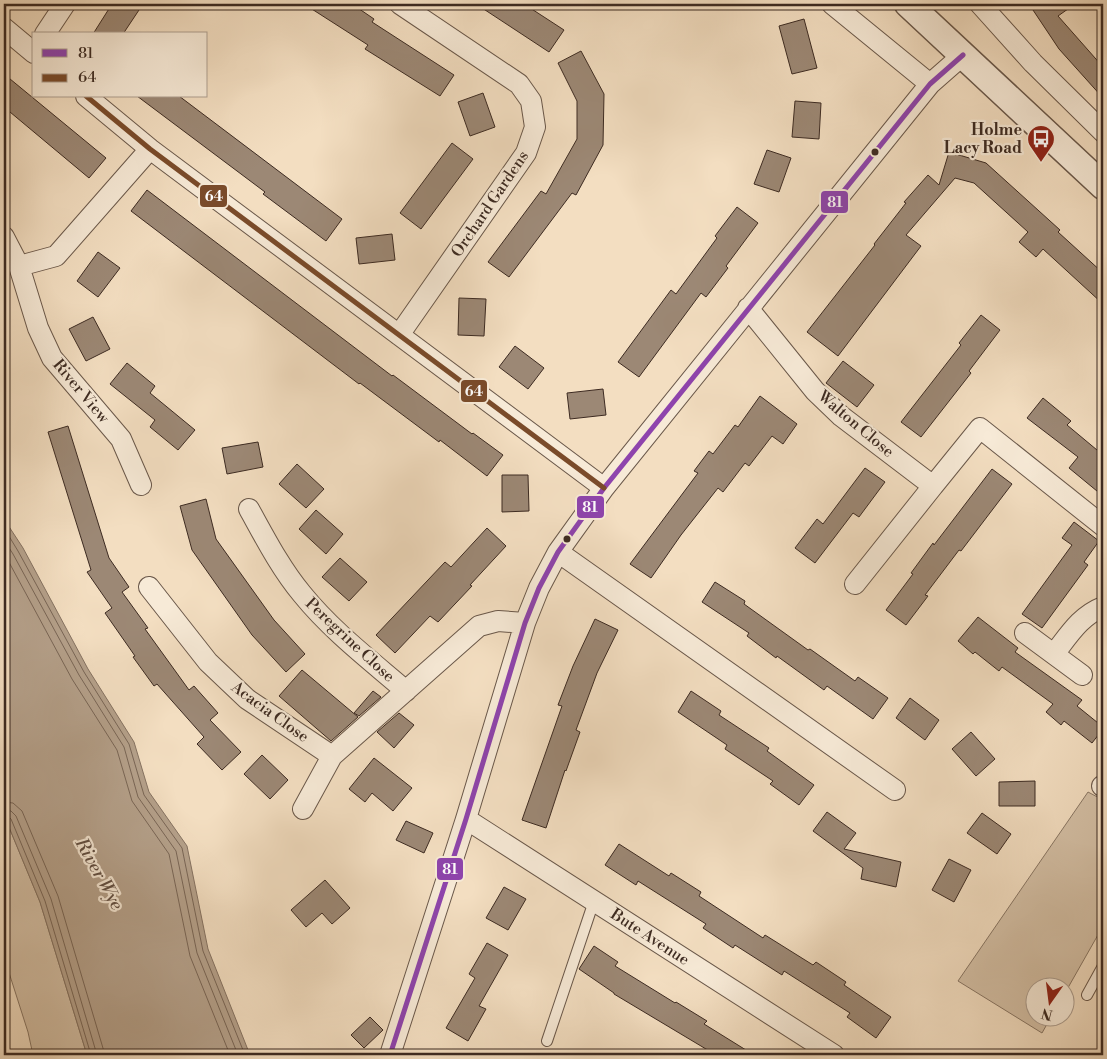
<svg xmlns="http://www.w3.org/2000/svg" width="1107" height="1059" font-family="'Libre Bodoni',serif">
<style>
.green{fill:#d4c0a6;stroke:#887664}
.water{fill:#b5a18b;stroke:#857261}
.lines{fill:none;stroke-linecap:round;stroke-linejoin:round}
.shore{stroke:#796656;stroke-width:1}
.building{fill:#9c8875;stroke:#3d2b22}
.service-casing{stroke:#6a584a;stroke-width:12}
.minor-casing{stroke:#6a584a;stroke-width:22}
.tertiary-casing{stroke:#6a584a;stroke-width:29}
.service{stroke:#f7ead7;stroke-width:10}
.minor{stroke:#f7ead7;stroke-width:20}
.tertiary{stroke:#f7ead7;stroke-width:26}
.bus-1-casing{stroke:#f7ead7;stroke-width:9}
.bus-2-casing{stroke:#f7ead7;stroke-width:9}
.bus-1{stroke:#8e44ad;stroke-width:5}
.bus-2{stroke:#7a4b2a;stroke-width:5}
.bus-dot{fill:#3d2b22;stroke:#f7ead7;stroke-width:2}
.labels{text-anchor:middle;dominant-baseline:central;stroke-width:4.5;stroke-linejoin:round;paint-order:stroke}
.poi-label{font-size:16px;font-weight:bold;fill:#3d2b22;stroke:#f7ead7;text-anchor:end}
.street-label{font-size:16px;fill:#3d2b22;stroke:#f7ead7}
.water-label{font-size:18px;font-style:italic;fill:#614e42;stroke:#f7ead7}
.line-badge{stroke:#f7ead7;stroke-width:2}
.badge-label{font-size:14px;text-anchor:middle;font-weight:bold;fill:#fff}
</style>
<rect width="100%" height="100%" fill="#f3dec1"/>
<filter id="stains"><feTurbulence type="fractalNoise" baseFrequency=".004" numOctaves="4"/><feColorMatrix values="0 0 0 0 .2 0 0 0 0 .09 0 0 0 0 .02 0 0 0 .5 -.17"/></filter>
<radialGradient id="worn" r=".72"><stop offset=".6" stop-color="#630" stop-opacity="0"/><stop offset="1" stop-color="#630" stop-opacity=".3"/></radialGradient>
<!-- green -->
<path class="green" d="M1088,792L1103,800V926L1065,993L1064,986H1034V1016L1051,1017L1042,1033L958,981Z
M4,815L40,902L87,1055H33L28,1032L4,957Z"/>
<!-- water -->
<path class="water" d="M4,519L23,548L88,669L134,742L149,792L187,846L208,949L250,1055H87L40,902L4,815Z"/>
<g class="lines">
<!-- shore -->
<path class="shore" d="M4,528L18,551L84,672L129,744L144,795L182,848L203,951L245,1055
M4,540L13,554L79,675L124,747L138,797L176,851L197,953L238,1055
M4,553L72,679L117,750L132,801L169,854L190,956L230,1055
M4,802L13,803L22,811L58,896L105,1055
M4,809L11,811L16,816L51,899L97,1055
M4,815L8,816L11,819L45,901L91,1055"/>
</g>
<!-- building -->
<path class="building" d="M112,4H143L123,34H93Z
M304,4H352L374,19L372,22L454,75L440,96L365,49L368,45Z
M476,4H524L564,30L549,52Z
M1029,4H1075L1058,16L1103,67V98L1059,49Z
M804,19L817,68L792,74L779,26Z
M581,51L604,94L603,145L576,195L572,193L509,277L488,262L541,191L546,194L577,139V101L558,63Z
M4,74L106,158L89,178L4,107Z
M483,93L495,127L470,136L458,102Z
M137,96H179L342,219L326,241L263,194L265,192Z
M795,101L821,103L819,139L792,137Z
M452,143L473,159L421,229L400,213Z
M767,150L791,158L779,192L754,184Z
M949,152L986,163L1060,230L1058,232L1103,273V304L1043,249L1036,257L1019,242L1028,232L974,183L955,178L906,235L921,246L838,356L807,332L875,245L874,244L906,203L904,202L928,175L939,185Z
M147,190L392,376L393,375L472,434L473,433L503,455L487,476L440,440L439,442L360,383L359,384L131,211Z
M737,207L758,223L726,266L728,268L706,297L701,293L639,377L618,362L671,290L676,294L717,238L715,236Z
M392,234L395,260L359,264L356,238Z
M98,252L120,268L98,297L77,281Z
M459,298L486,299L484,336L458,335Z
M981,315L1000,330L969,371L971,373L921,437L901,422L961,345L959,343Z
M93,317L110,349L86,361L69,329Z
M515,346L544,368L528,389L499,367Z
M843,361L874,385L857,407L826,383Z
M127,363L155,386L150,393L195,430L178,450L150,427L155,420L110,384Z
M603,389L606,415L570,419L567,393Z
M760,396L797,424L783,444L772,436L749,466L745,463L723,492L718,488L681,535L651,578L630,564L698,473L694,471L709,451L713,454L735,425L738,427Z
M1043,398L1071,421L1067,425L1103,455V496L1069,468L1078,457L1027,418Z
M68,426L109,558L129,587L122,592L148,628L145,629L189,690L194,686L218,713L210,720L241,752L222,770L197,744L204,737L157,684L154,686L133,657L135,656L105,613L112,608L87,572L91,570L48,432Z
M258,442L263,467L227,474L222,448Z
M297,464L324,489L306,508L279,484Z
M865,468L885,482L859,517L853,513L815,563L795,548L817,519L823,524Z
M992,469L1012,484L961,551L959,550L925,595L928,596L906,625L886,610L913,574L911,573L933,543L934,545Z
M502,475H528L529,511L502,512Z
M206,499L216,539L274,620L305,654L286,672L252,635L192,550L180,506Z
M316,510L343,534L326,554L299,529Z
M1074,522L1099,541L1084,562L1088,565L1042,628L1022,614L1072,545L1062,538Z
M487,528L506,546L470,585L472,586L438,622L430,616L395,653L376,635L445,562L451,567Z
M340,558L367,582L349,601L322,577Z
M715,582L745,601L744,604L808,650L810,649L855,681L858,677L888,698L873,719L827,686L824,690L777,656L776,658L747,636L749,633L702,602Z
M978,617L1018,648L1015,652L1082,700L1077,706L1103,727V729L1092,743L1064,721L1061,725L1046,712L1053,704L1002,667L999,671L975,652L973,654L958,641Z
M595,619L618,630L597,673L576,730L580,732L566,771L565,770L546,828L522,820L562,706L558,705L573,666Z
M302,670L358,717L331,741L279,696Z
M373,691L381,697L359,716L354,713Z
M691,691L721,711L719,715L769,748L767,751L814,785L799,805L770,784L773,781L725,749L727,745L678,712Z
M910,698L939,720L925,740L896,718Z
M399,713L414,725L394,748L377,732Z
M971,732L995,759L976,776L952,749Z
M262,755L288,780L270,799L244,774Z
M374,758L412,788L393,811L372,793L365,802L349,789Z
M1035,781V806H999V782Z
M827,812L856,833L844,849L901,862L896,887L861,879L863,868L813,831Z
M982,813L1011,834L997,854L967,833Z
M406,821L433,833L424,853L396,840Z
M619,844L669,876L671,873L701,892L699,896L763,938L765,935L813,965L816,962L846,982L844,985L891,1017L876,1038L847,1017L850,1013L784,971L782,975L735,945L733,948L703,928L706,924L638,881L636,885L605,865Z
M949,859L971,870L954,902L932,890Z
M325,880L350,908L332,924L322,913L306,927L291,910Z
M504,887L526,899L508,930L486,918Z
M487,943L508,955L479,1006L486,1009L468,1041L446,1028L475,978L469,974Z
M594,946L618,962L615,966L675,1003L676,1002L707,1021L704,1024L754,1055H716L614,994V993L579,969Z
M370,1017L383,1030L364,1048L351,1035Z"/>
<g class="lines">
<defs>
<path id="service" d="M1087,995L1103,966
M547,1041L594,901"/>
<path id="minor" d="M832,4L930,84
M980,4L1033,63L1103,132
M4,28L34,53
M45,34L65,4
M86,96L150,149L604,488
M4,237L19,266L38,328L52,358L121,439L141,485
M19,266L56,256L150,149
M748,308L815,391L841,416L933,486L980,428L1103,526
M399,335L526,153L535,127L531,101L519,84L400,4
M249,509C265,538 281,569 302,594C332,631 370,660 406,691
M558,552L895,790
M855,584L933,486
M149,587L208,662L247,699L332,756
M1025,633L1082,675
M1054,654C1069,635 1080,616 1103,607
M1102,786H1103
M303,809L332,756L479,626L498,621L525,623
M466,819L834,1055
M390,1055L466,819L525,623L539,588L558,552L604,488L930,84L963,55"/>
<path id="tertiary" d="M908,4L1103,186"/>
</defs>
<!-- service casing -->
<use href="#service" class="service-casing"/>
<!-- minor casing -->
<use href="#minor" class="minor-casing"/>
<!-- tertiary casing -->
<use href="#tertiary" class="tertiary-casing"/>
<!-- service -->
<use href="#service" class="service"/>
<!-- minor -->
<use href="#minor" class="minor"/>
<!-- tertiary -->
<use href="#tertiary" class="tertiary"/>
<defs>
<path id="bus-1" d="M390,1055L466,819L525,623L539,588L558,552L604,488L930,84L963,55"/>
<path id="bus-2" d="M86,96L150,149L604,488"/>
</defs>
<!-- bus-1 casing -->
<use href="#bus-1" class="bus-1-casing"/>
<!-- bus-2 casing -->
<use href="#bus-2" class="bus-2-casing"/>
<!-- bus-1 -->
<use href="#bus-1" class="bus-1"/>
<!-- bus-2 -->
<use href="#bus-2" class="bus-2"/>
</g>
<!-- icons -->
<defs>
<symbol id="bus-pin" viewBox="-11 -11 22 30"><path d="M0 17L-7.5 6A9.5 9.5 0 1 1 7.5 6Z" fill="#8f2418" stroke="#f7ead7"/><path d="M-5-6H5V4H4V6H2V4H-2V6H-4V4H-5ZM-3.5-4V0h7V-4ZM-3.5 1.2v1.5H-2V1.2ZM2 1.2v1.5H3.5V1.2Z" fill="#fff"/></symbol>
</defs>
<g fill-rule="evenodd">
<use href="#bus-pin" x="1025" y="123" width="32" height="43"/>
</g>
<!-- markers -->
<g class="bus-dot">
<circle cx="875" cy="152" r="4.5"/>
<circle cx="567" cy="539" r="4.5"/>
</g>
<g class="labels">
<!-- poi labels -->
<g class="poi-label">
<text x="1022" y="130">Holme<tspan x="1022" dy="18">Lacy Road</tspan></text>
</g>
<!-- street labels -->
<g class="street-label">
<text transform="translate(490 204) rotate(-56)">Orchard Gardens</text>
<text transform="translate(81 391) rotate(50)">River View</text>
<text transform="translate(856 424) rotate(40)">Walton Close</text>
<text transform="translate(350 640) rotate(43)">Peregrine Close</text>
<text transform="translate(270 712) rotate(36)">Acacia Close</text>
<text transform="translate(650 937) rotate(33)">Bute Avenue</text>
</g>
<!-- water labels -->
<g class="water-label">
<text transform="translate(99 874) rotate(61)">River Wye</text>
</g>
</g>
<g class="line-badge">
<rect x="199" y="184" width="29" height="24" rx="5" fill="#7a4b2a"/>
<rect x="820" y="190" width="29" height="24" rx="5" fill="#8e44ad"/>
<rect x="460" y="379" width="28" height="24" rx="5" fill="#7a4b2a"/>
<rect x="576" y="495" width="29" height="24" rx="5" fill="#8e44ad"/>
<rect x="436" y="857" width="28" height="24" rx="5" fill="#8e44ad"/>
</g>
<g class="badge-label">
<text x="214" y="201">64</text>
<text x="835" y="207">81</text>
<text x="474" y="396">64</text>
<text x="590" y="512">81</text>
<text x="450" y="874">81</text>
</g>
<!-- margin -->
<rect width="1107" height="1059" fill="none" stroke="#f3dec1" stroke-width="20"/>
<rect x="5" y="5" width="1097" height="1049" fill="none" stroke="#3d2b22" stroke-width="2.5"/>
<rect x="10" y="10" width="1087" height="1039" fill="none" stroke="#3d2b22"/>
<!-- legend -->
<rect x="32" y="32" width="175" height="65" fill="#f7ead7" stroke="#ad9e8f"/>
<rect x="42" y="49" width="25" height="8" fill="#8e44ad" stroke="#ad9e8f"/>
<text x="78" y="58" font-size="15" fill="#3d2b22">81</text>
<rect x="42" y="74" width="25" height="8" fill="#7a4b2a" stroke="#ad9e8f"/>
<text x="78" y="82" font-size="15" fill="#3d2b22">64</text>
<!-- north arrow -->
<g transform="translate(1050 1002) rotate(194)"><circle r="24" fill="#f7ead7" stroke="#ad9e8f"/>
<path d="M0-4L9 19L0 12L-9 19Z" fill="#8f2418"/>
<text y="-8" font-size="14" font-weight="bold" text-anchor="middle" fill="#3d2b22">N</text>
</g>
<rect width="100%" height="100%" filter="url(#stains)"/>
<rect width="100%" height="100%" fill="url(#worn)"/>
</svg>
